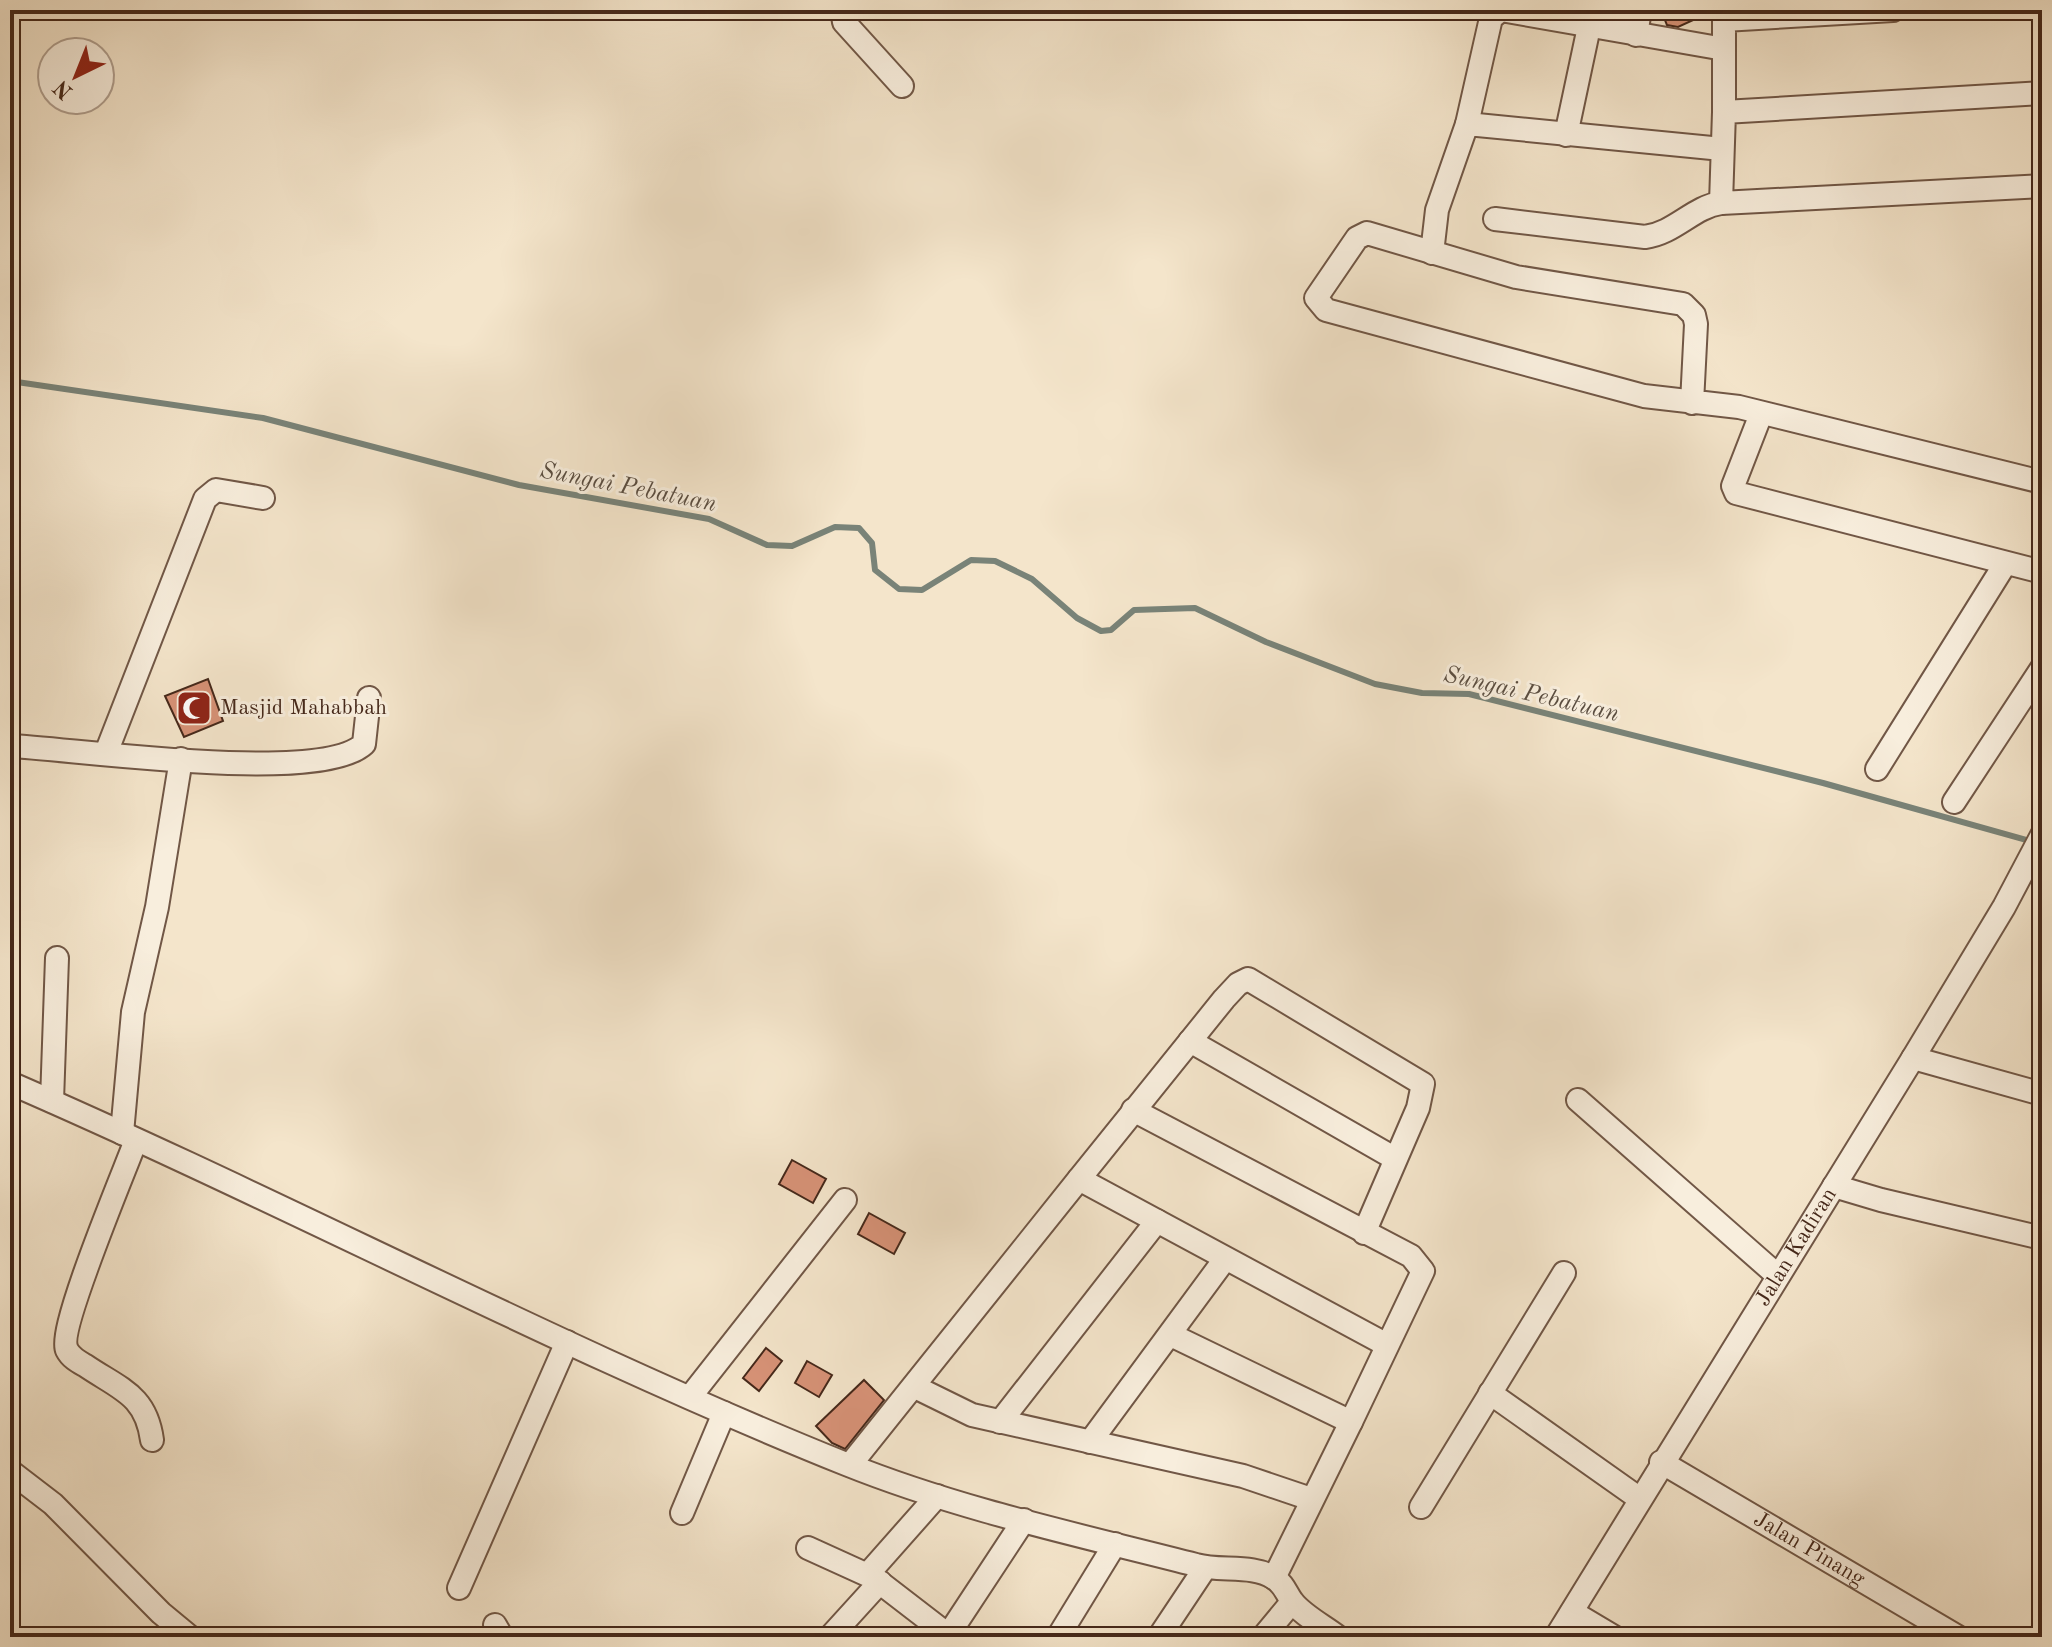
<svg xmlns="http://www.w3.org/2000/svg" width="2052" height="1647" font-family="'Old Standard TT',serif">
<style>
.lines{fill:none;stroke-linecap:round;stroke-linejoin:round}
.stream{stroke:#798378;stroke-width:6}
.building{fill:#d79277;stroke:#45281a;stroke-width:2}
.minor-casing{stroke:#715746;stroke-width:26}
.minor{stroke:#f8eedd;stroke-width:22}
.labels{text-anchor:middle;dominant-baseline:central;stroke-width:6;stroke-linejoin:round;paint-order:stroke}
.poi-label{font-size:22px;fill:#45281a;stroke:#f8eedd;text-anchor:start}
.street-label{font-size:22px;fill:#45281a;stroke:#f8eedd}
.water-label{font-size:24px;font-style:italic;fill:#5b4e41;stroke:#f8eedd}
</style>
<rect width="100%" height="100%" fill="#f4e5cb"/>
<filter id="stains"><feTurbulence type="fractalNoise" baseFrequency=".0025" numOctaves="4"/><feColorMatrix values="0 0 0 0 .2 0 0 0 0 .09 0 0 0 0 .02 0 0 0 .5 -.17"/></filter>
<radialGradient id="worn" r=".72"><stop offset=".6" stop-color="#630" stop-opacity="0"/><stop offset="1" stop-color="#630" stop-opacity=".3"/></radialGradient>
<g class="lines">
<!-- stream -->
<path class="stream" d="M10,381L263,418L519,485L709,519L767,545L792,546L835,527L859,528L872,543L875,570L899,589L922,590L971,560L995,561L1032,579L1077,618L1101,631L1111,630L1134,610L1195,608L1266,642L1375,684L1422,693L1469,694L1823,783L2034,842"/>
</g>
<!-- building -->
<path class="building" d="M1661,10H1715L1678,27L1667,25Z
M208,679L223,721L184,737L165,696Z
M792,1160L826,1179L813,1203L779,1184Z
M869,1213L905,1233L894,1254L858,1234Z
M766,1348L782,1361L759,1391L743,1378Z
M807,1361L832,1375L819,1397L795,1383Z
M864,1380L884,1400L845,1449L832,1443L816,1426Z"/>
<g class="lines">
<defs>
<g id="minor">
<path d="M842,10L844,22L902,86"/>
<path d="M1636,35L1640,10"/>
<path d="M2042,93L1724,112L1721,203L2042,186"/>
<path d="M1724,112V20L1893,10"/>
<path d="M1467,124L1491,18L1501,10L1724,49"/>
<path d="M1566,135L1589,27"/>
<path d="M1495,219L1645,237C1675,233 1693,207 1721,203"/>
<path d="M1432,253L1437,210L1467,124L1722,149"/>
<path d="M1692,403L1696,324L1694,315L1683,304L1516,277L1367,233L1357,238L1316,298L1326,310L1644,396L1739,407L2042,482"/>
<path d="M1761,414L1733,486L1736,493L2042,572"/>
<path d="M10,746C77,749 320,785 364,744L369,698"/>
<path d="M106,753L205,499L216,490L263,498"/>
<path d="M1877,769L2005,564"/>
<path d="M1954,802L2042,668"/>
<path d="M1190,1041L1394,1158"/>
<path d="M1913,1058L2042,1094"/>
<path d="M10,1083C291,1205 562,1350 846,1464C958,1509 1079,1535 1196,1565C1220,1572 1253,1564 1274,1578C1284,1584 1286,1593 1292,1601C1302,1615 1324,1626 1338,1637"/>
<path d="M1578,1100L1778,1276"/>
<path d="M52,1101L57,958"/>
<path d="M1133,1110L1411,1256L1423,1271L1351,1422L1171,1335"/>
<path d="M122,1133L133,1012L157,907L181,759"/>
<path d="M136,1140C125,1170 57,1330 67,1350C71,1358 79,1362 86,1366C120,1389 146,1395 152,1440"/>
<path d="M1834,1186L1881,1200L2042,1238"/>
<path d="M1364,1233L1418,1108L1423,1084L1248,979L1238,984L1224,999L1079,1179L1387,1345"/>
<path d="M915,1387L972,1415L1243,1476L1311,1499"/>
<path d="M1490,1393L1640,1499"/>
<path d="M690,1397L845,1200"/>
<path d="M1000,1422L1157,1221"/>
<path d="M1090,1442L1225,1259"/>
<path id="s1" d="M1661,1462L1958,1637"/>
<path d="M850,1465L1079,1179"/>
<path d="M10,1471L53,1504L161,1613L190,1637"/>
<path d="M1421,1507L1564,1273"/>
<path d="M682,1513L724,1413"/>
<path d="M808,1548L874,1578L948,1635"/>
<path d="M868,1574L937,1496"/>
<path d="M1274,1578L1351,1422"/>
<path d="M459,1588L567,1342"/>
<path d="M1572,1612L1614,1637"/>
<path d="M495,1625L502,1637"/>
<path d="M830,1637L880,1582"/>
<path d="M947,1637L1024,1520"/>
<path d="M1058,1637L1115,1544"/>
<path d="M1159,1637L1205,1568"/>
<path d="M1263,1637L1292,1602"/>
<path id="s2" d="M1556,1637L1913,1058L2004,907L2042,835"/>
</g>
</defs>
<!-- minor casing -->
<use href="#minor" class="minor-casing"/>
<!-- minor -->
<use href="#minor" class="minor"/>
</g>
<!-- icons -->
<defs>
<symbol id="mosque-square" viewBox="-11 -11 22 22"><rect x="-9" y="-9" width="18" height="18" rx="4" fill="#8f2418" stroke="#f8eedd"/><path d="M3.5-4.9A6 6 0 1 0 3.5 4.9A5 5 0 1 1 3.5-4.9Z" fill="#fff"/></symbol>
</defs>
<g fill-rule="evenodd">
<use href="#mosque-square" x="174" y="688" width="40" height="40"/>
</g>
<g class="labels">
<!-- poi labels -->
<g class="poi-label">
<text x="220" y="708">Masjid Mahabbah</text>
</g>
<!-- street labels -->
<g class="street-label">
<text stroke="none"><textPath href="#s2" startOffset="458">Jalan Kadiran</textPath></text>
<text stroke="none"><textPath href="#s1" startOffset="172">Jalan Pinang</textPath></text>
</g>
<!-- water labels -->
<g class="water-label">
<text transform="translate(628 488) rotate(11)">Sungai Pebatuan</text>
<text transform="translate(1531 695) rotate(13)">Sungai Pebatuan</text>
</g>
</g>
<!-- margin -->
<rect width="2052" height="1647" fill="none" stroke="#f4e5cb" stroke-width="40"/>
<rect x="12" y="12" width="2028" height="1623" fill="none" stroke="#45281a" stroke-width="4"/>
<rect x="20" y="20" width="2012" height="1607" fill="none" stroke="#45281a" stroke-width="2"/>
<!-- north arrow -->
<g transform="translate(76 76) rotate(223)"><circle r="38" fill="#f8eedd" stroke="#b09f8f" stroke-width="2"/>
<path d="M0-6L14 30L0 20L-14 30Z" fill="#8f2418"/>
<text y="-12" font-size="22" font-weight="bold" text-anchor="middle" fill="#45281a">N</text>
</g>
<rect width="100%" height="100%" filter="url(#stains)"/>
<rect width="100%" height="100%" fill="url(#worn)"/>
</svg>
